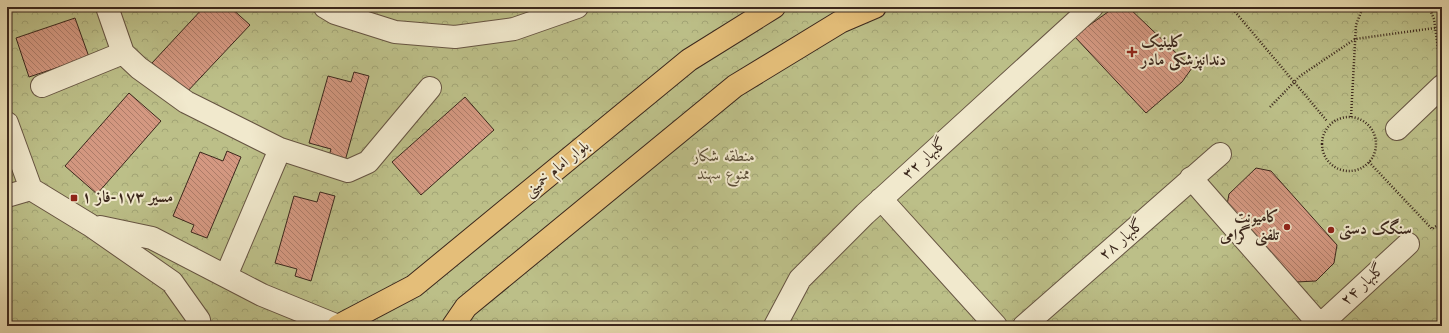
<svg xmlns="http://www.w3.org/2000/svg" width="1449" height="333" font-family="'Old Standard TT',Amiri,serif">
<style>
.park{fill:url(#park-crowns);stroke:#7c7352}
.building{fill:url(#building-back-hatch);stroke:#3b271c}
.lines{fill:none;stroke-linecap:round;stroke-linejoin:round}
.minor-casing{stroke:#665442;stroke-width:24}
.major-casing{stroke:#3b271c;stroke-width:24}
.path{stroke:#3b271c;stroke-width:2.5;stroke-dasharray:1 2;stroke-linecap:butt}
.minor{stroke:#f1e9cd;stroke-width:22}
.major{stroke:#e4be79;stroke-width:22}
.poi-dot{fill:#8f2418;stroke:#f1e9cd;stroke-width:1.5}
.labels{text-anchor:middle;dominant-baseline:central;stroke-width:4;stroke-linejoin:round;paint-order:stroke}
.poi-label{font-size:16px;font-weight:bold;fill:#3b271c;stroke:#f1e9cd;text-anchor:start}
.park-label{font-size:16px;font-style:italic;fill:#5b4d37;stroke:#f1e9cd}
.street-label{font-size:16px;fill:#3b271c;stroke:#f1e9cd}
</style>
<defs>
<pattern id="park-crowns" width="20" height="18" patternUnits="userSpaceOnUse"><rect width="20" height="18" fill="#bcbf88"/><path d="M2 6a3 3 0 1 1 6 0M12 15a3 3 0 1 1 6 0" fill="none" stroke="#a2a475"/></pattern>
<pattern id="building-back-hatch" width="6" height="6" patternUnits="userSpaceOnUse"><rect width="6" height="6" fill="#d49881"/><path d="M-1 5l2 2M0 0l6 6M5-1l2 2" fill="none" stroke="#ad7c69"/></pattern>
</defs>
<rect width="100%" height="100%" fill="#e9ddb2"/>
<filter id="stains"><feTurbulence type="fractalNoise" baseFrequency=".005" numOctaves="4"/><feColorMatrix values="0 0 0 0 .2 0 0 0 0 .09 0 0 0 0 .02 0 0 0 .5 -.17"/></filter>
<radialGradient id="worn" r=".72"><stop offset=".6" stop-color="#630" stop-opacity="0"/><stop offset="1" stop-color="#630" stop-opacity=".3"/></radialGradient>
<!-- park -->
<path class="park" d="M7,7H1442V326H7Z"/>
<!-- building -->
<path class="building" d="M204,7H230L250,25L185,94L152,63Z
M1115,7H1128L1192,68L1182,82L1146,113L1074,36Z
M75,18L89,57L29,77L16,38Z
M354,72L369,76L345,161L329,156L331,149L309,143L328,76L351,82Z
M129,93L161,121L97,194L65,166Z
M465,97L494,130L421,195L392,162Z
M227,151L241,157L207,238L191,232L194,225L173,216L200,152L223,161Z
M1256,168L1271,171L1337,245L1334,263L1316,281L1296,282L1227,205L1229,194Z
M320,192L335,196L311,281L295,276L297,269L275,263L294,196L317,202Z"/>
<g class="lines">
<defs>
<path id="minor" d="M107,7L123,53L139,68L186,102L280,149L348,171L368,162L430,88
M325,7L335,13L395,32L455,37L514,29L577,7
M42,86L123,53
M7,123L31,189L90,225L172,282L199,320L200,326
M1397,129L1442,86
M1191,178L1320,325
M7,196L31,189
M881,199L996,326
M100,227L152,238L262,295L338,326
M226,276L280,149
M775,326L800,279L865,214L1092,7
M1024,326L1220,154
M1319,326L1408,244"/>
<path id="major" d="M338,326L414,286L689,60L774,7
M453,326L466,307L735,86L840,22L875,7"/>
</defs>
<!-- minor casing -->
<use href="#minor" class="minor-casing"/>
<!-- major casing -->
<use href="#major" class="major-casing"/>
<!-- path -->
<path class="path" d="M1231,7L1327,121
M1429,7L1434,19L1440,63
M1270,107L1300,76L1355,39L1442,27
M1322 144a27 27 0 1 1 54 0a27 27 0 1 1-54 0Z
M1351,117L1356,25L1363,7
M1369,162L1432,229L1442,222"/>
<!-- minor -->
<use href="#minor" class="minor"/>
<!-- major -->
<use href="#major" class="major"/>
</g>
<!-- markers -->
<g class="poi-dot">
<path d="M1130 46h4v4h4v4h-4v4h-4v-4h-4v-4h4z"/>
<rect x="70" y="194" width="8" height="8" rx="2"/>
<circle cx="1287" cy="227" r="4"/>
<circle cx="1331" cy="230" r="4"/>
</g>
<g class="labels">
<!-- poi labels -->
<g class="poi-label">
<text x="1141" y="43">کلینیک<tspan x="1141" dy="18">دندانپزشکی مادر</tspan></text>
<text x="82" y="198">مسیر ۱۷۳-فاز ۱</text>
<text x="1279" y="218" text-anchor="end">کامیونت<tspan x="1279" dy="18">تلفنی گرامی</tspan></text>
<text x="1339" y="230">سنگک دستی</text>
</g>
<!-- park labels -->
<g class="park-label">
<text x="724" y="157">منطقه شکار<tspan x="724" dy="18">ممنوع سهند</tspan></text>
</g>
<!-- street labels -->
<g class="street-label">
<text transform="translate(925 159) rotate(-42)">گلبهار ۳۲</text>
<text transform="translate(557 169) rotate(-39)">بلوار امام خمینی</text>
<text transform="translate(1122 240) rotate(-41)">گلبهار ۲۸</text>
<text transform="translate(1363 285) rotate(-43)">گلبهار ۲۴</text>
</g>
</g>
<!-- margin -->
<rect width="1449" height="333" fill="none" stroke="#e9ddb2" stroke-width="24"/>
<rect x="8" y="8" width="1433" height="317" fill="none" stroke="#3b271c" stroke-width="2"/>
<rect x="12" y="12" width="1425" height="309" fill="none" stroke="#3b271c"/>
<rect width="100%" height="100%" filter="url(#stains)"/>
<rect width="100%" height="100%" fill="url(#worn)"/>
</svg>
